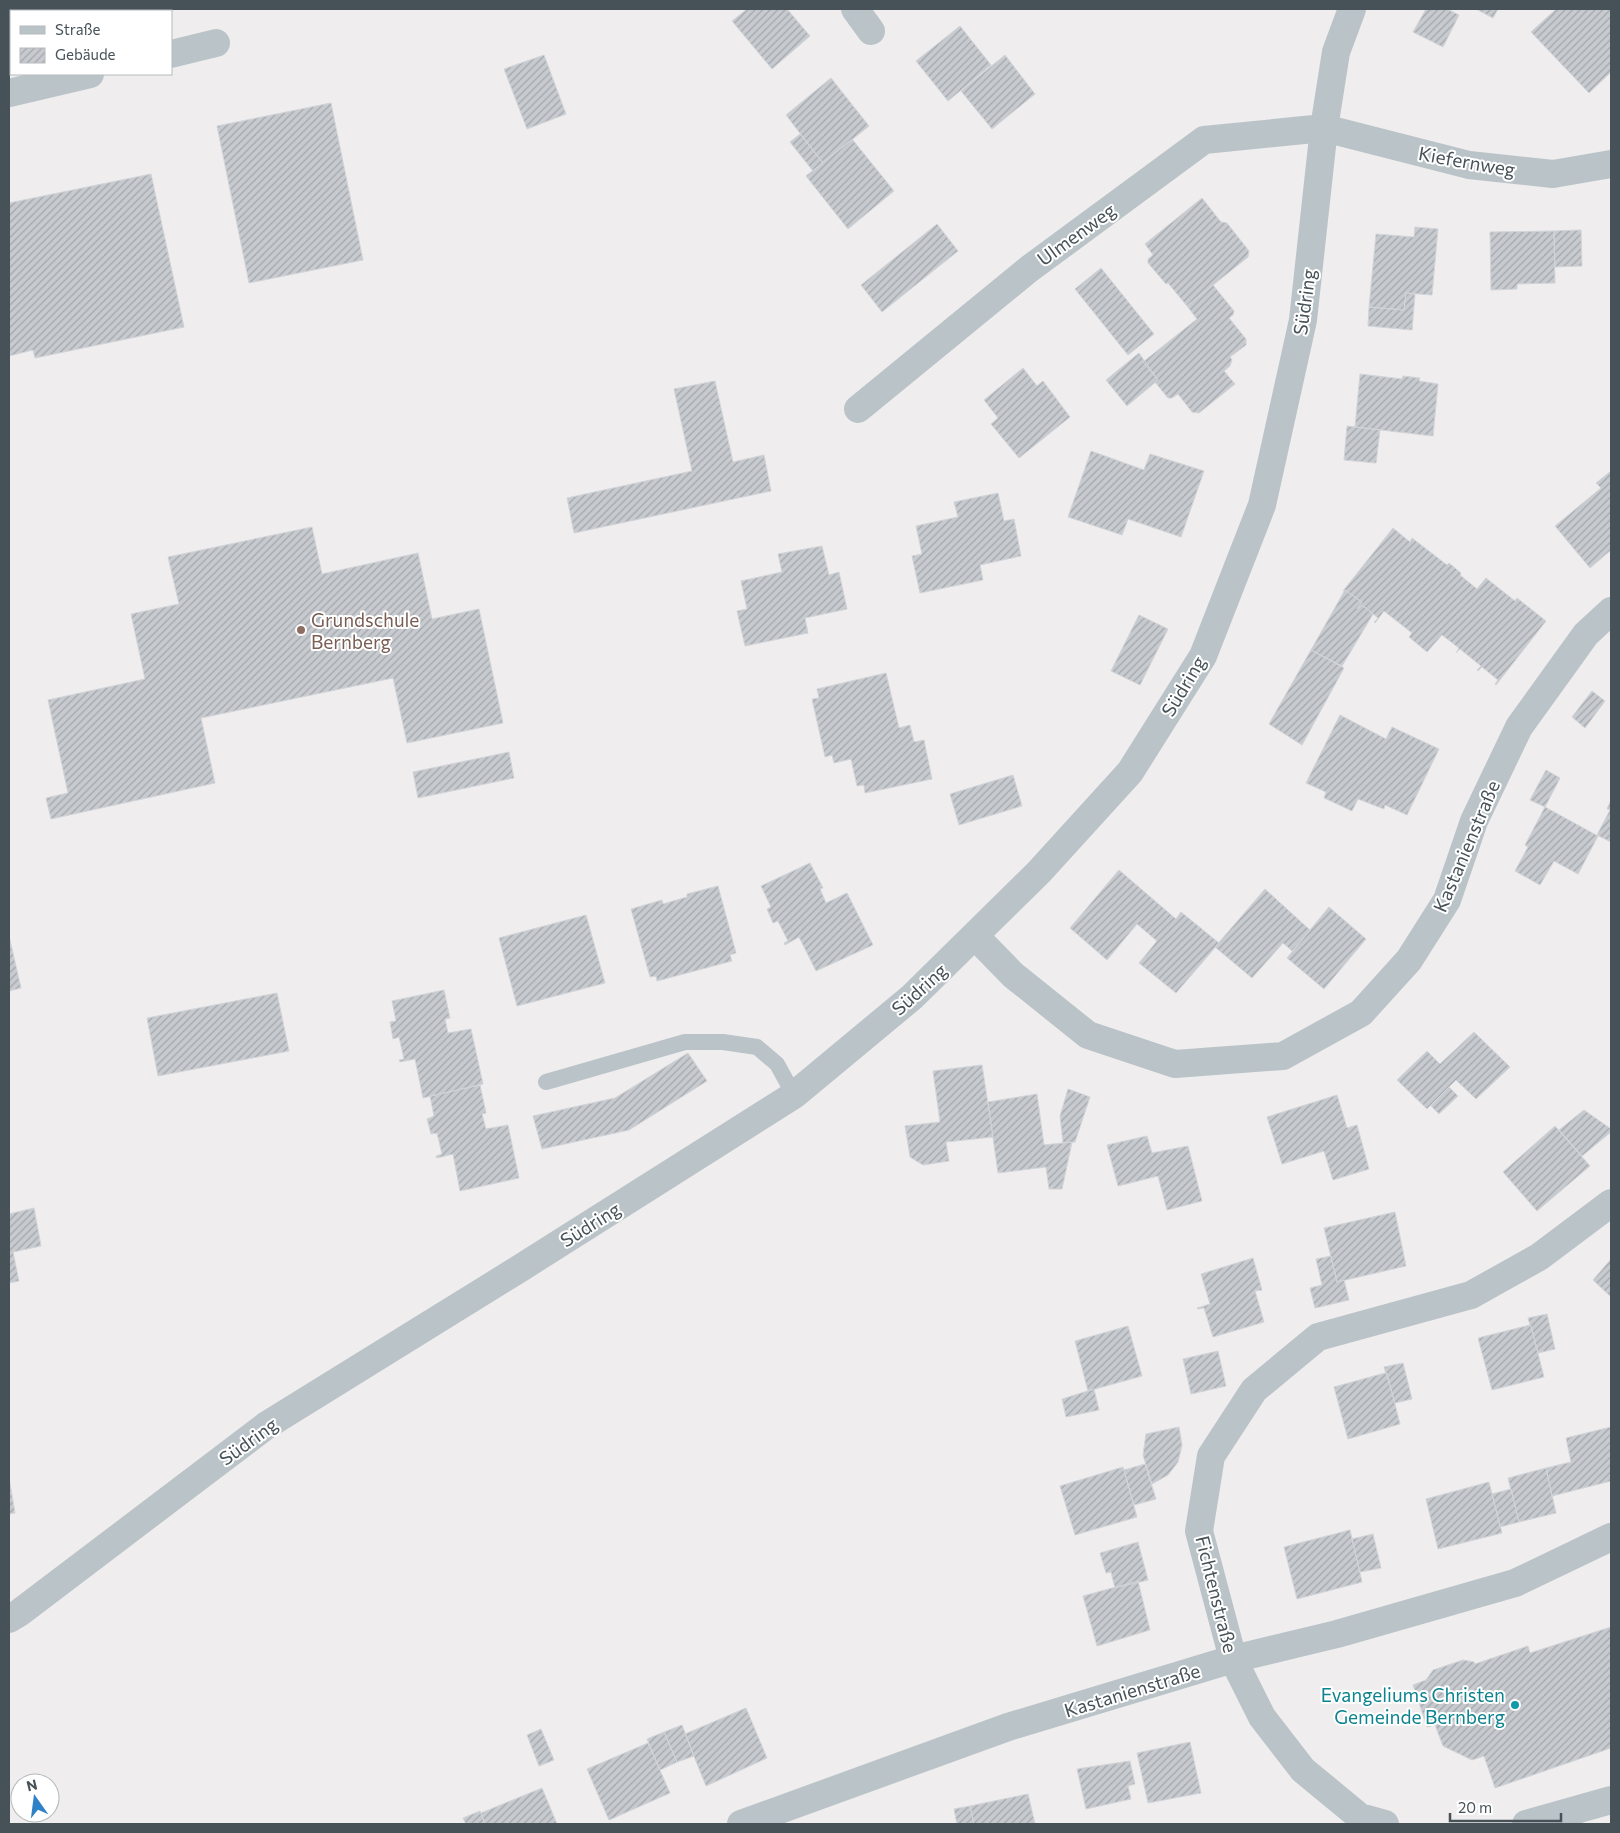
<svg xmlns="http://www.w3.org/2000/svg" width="1620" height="1833" font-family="Commissioner,sans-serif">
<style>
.building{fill:url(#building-hatch);stroke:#d1d4d8}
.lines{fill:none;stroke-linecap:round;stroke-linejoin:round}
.lane{stroke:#bac3c8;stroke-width:16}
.street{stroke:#bac3c8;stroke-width:28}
.education-dot{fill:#8d6e63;stroke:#fff;stroke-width:2}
.culture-dot{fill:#0f9aa8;stroke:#fff;stroke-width:2}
.labels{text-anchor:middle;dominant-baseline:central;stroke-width:4;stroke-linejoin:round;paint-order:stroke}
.street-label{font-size:19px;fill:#475258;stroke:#fff}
.education-label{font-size:19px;fill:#785e54;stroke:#fff;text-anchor:start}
.culture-label{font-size:19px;fill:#0d838f;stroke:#fff;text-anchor:end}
</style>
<defs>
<pattern id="building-hatch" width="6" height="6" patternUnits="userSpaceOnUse" patternTransform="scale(1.25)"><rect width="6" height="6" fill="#c7cbcf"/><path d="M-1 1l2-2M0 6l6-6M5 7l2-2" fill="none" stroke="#a3a7ab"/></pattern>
</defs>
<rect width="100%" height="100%" fill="#efeded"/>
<!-- building -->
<path class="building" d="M747,9H787L810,36L772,69L732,21Z
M1426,9H1447L1459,15L1443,47L1413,32Z
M1476,9H1498L1493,18Z
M1556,9H1611V72L1589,93L1531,32Z
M960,26L991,65L948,101L916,61Z
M544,55L566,114L527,129L504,69Z
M1005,55L1035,94L992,129L961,91Z
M831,78L869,126L823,163L786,115Z
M331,103L363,260L249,283L217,126Z
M800,134L823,163L813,171L790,142Z
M852,139L894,191L848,229L806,176Z
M151,174L184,327L35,358L33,350L9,356V203Z
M1202,198L1221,222L1227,223L1249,251L1248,257L1187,306L1168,283L1166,284L1148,263V259L1153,255L1145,244Z
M937,224L958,251L882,312L861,285Z
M1415,227L1438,229L1432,295L1406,293L1404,310L1369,307L1376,234L1414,237Z
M1581,230L1582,266L1555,267L1554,231Z
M1554,231L1555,283L1517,284V289L1491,290L1490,232Z
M1101,268L1154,334L1128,355L1075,289Z
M1213,285L1234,311L1233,315L1229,318L1246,339V345L1230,357L1232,360L1230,366L1224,371L1235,384L1199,413L1192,412L1178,394L1172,398H1168L1155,382L1158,380L1143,362L1197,319L1187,306Z
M1406,293L1415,294L1412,330L1368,326L1369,307L1404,310Z
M1139,353L1158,380L1127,406L1106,380Z
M1023,368L1037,386L1043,381L1070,417L1019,458L991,424L998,418L984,400Z
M1360,374L1402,379L1403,376L1420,378L1419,381L1438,384L1433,436L1355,427Z
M715,381L733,462L764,455L771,491L574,533L567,498L692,471L674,389Z
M1347,426L1380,430L1376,463L1344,460Z
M1091,451L1144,470L1150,454L1204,471L1181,537L1128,519L1122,535L1068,517Z
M1611,471V550L1590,568L1555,526L1601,488L1596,483Z
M998,493L1004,521L1014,519L1021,556L980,565L983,580L920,593L912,556L922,554L916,526L958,517L954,502Z
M312,527L322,574L418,553L432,619L479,609L503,723L407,743L393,678L201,718L215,783L51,819L46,798L68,793L48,700L145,679L131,614L179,604L168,557Z
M1393,528L1410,542L1412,538L1447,565L1449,563L1461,573L1460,575L1477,589L1486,578L1515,601L1517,598L1546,621L1496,685L1495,684L1498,680L1482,667L1478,671L1477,670L1481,666L1460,649L1456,653L1459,648L1442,635L1427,652L1409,637L1412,633L1384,611L1375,623L1374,622L1378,618L1362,605L1357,609L1362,602L1345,590L1343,591Z
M822,546L829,575L839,572L847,609L805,618L808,633L745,646L737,611L747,609L741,581L782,572L778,554Z
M1345,590L1362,602L1357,609L1362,605L1373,614L1342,666L1311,650Z
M1139,615L1168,629L1140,685L1111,671Z
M1311,650L1344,668L1302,745L1269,724Z
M886,673L899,728L910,725L914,742L924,740L932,779L865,793L864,785L857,786L851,759L834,763L832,755L825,757L812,699L819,698L817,689Z
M1592,691L1605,701L1585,728L1572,717Z
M1340,715L1386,739L1392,727L1439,749L1407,815L1385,805L1384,809L1358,799L1352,811L1324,798L1326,792L1306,783Z
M509,752L514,778L418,798L413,772Z
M1546,770L1560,778L1545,807L1530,800Z
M1013,775L1022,806L959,825L950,794Z
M1611,800V842L1597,835L1610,810L1607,809Z
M1545,807L1598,836L1578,874L1554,861L1540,885L1515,871L1528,847L1525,845Z
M810,863L823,888L820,889L826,903L847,893L873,945L816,971L799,937L785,945L784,943L788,941L778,921L773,923L767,909L771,907L761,886Z
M1119,870L1176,919L1181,912L1219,943L1176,993L1139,963L1157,941L1137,924L1107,960L1070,928Z
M718,886L736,953L730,955L732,961L657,981L656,976L650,977L631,909L662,900L663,904L687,897V894Z
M1265,889L1310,930L1292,951L1283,943L1252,978L1215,947Z
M1329,907L1366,939L1324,989L1287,958Z
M586,915L605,983L517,1006L499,938Z
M9,936L21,988L9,991Z
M444,990L450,1018L445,1019L448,1033L471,1029L483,1084L423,1098L415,1059L400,1062L399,1060L404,1059L399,1037L393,1039L390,1022L396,1021L392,1001Z
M277,993L289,1051L158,1076L147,1018Z
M1474,1032L1510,1067L1476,1099L1456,1080L1427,1109L1397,1080L1427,1051L1440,1064Z
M688,1053L707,1081L629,1130L542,1149L533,1116L615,1098Z
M982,1065L993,1137L946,1142L949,1161L923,1165L910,1157L905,1126L940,1122L933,1071Z
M480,1085L486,1113L482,1114L486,1129L508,1125L519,1178L460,1191L453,1154L437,1158L436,1156L442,1154L437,1133L431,1134L427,1119L434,1116L430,1096Z
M1449,1087L1458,1096L1439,1114L1431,1106Z
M1068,1089L1090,1097L1075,1142L1063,1143L1060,1116Z
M1037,1094L1044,1145L1072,1142L1062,1189H1049L1046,1167L998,1173L988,1102Z
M1337,1095L1347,1128L1357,1125L1369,1169L1333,1180L1324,1151L1282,1164L1267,1117Z
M1584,1110L1611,1129V1132L1582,1156L1559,1130Z
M1555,1126L1590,1166L1537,1211L1503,1172Z
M1147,1136L1152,1153L1188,1146L1202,1201L1167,1210L1158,1176L1118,1186L1107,1145Z
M34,1208L41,1246L13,1252L19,1281L9,1283V1214Z
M1395,1212L1406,1266L1337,1282L1324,1228Z
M1331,1256L1337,1282L1344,1280L1349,1300L1315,1308L1310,1288L1322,1285L1316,1259Z
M1253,1258L1262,1290L1255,1291L1264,1322L1213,1337L1204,1308L1198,1309L1197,1308L1210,1304L1201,1274Z
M1611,1259V1297L1593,1280Z
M1547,1314L1555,1349L1538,1353L1531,1326L1530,1325L1528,1318Z
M1530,1325L1531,1326L1544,1377L1492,1390L1478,1338Z
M1128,1326L1142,1376L1088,1391L1075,1341Z
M1218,1351L1226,1386L1191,1394L1183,1359Z
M1403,1363L1412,1399L1395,1403L1384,1367Z
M1385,1373H1387L1400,1424L1348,1439L1334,1387Z
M1094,1389L1099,1410L1066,1417L1062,1399Z
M1179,1427L1182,1445L1178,1462L1168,1475L1152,1484L1143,1455L1146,1434Z
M1611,1427V1481L1552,1496L1546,1468L1571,1462L1566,1438Z
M1145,1464L1156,1499L1134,1505L1124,1470Z
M1123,1467L1137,1517L1075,1535L1060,1486Z
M1546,1468L1556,1513L1519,1522L1508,1478Z
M9,1478L15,1513L9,1514Z
M1489,1482L1502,1533L1438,1549L1426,1499Z
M1511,1489L1519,1522L1500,1527L1492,1494Z
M1350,1530L1362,1582L1297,1599L1284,1547Z
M1373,1534L1381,1568L1360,1572L1352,1539Z
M1138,1542L1148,1580L1115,1588L1111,1572L1106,1573L1100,1553Z
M1138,1581L1150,1630L1097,1646L1083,1596Z
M1611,1627V1748L1495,1788L1484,1756L1472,1760L1443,1746L1435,1725L1427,1727L1413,1685L1426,1680L1433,1670L1463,1660L1474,1662L1475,1664L1528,1646L1530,1653Z
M746,1708L767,1758L706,1786L685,1734Z
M682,1725L694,1756L677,1762L664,1732Z
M541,1729L554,1760L539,1766L527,1735Z
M664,1732L677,1762L660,1770L647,1739Z
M1190,1742L1201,1793L1148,1803L1137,1753Z
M648,1743L670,1793L609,1820L587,1769Z
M1130,1761L1135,1784L1128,1786L1131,1799L1086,1809L1077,1769Z
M542,1788L557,1824H485L481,1813Z
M1028,1794L1035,1824H974L970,1806Z
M970,1806L974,1824H957L954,1809Z
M480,1811L485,1824H466L463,1818Z"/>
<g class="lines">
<!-- lane -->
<path class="lane" d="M546,1082L685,1042H723L757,1047L777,1064L794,1095"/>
<!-- street -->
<path class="street" d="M855,9L871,31
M73,11L76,9
M9,30H11
M171,54L216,43
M9,93L90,74
M858,409L1029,269L1204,140L1324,128L1469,165L1553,174L1611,164
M975,936L1013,975L1088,1035L1175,1064L1283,1056L1361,1013L1409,960L1447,900L1474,821L1519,727L1586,634L1611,611
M9,1619L19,1613L267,1425L519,1269L794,1095L912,997L1039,872L1130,772L1203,656L1262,505L1303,320L1324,128L1336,52L1352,9
M741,1824L1008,1727L1233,1659L1337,1634L1515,1583L1611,1537
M1385,1824L1360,1817L1303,1770L1262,1717L1233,1659L1199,1531L1211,1456L1254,1390L1318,1337L1471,1295L1539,1257L1611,1203
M1526,1824L1611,1800"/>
</g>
<!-- markers -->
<circle class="education-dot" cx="301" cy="630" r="5"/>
<circle class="culture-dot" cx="1515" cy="1705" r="5"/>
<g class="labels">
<!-- street labels -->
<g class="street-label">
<text transform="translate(1467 161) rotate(10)">Kiefernweg</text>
<text transform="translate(1076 234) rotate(-36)">Ulmenweg</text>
<text transform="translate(1304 302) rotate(-82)">Südring</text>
<text transform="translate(1183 686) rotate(-59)">Südring</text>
<text transform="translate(1466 846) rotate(-67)">Kastanienstraße</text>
<text transform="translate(919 989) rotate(-42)">Südring</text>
<text transform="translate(590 1224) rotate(-32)">Südring</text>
<text transform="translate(248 1441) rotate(-36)">Südring</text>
<text transform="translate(1217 1594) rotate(76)">Fichtenstraße</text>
<text transform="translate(1132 1690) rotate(-17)">Kastanienstraße</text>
</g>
<!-- education labels -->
<g class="education-label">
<text x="311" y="619">Grundschule<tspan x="311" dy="22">Bernberg</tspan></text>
</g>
<!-- culture labels -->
<g class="culture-label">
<text x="1505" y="1694">Evangeliums Christen<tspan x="1505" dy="22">Gemeinde Bernberg</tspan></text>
</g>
</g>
<!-- border -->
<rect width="1620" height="1833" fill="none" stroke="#475258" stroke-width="20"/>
<!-- legend -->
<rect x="10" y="10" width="162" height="65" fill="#ffffff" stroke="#b5babc"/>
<rect x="20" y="26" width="25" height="8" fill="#bac3c8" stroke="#b5babc"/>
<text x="55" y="35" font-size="15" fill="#475258">Straße</text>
<rect x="20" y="48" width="25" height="15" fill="url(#building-hatch)" stroke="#b5babc"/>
<text x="55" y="60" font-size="15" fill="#475258">Gebäude</text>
<!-- north arrow -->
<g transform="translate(35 1798) rotate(346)"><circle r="24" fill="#ffffff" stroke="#b5babc"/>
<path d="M0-4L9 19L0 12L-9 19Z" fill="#2f81c8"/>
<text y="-8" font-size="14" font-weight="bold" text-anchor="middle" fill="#475258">N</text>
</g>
<!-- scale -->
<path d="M1450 1813v8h111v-8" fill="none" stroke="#475258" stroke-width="2.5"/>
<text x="1458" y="1813" font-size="15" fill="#475258" stroke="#ffffff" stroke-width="4" paint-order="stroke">20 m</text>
</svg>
